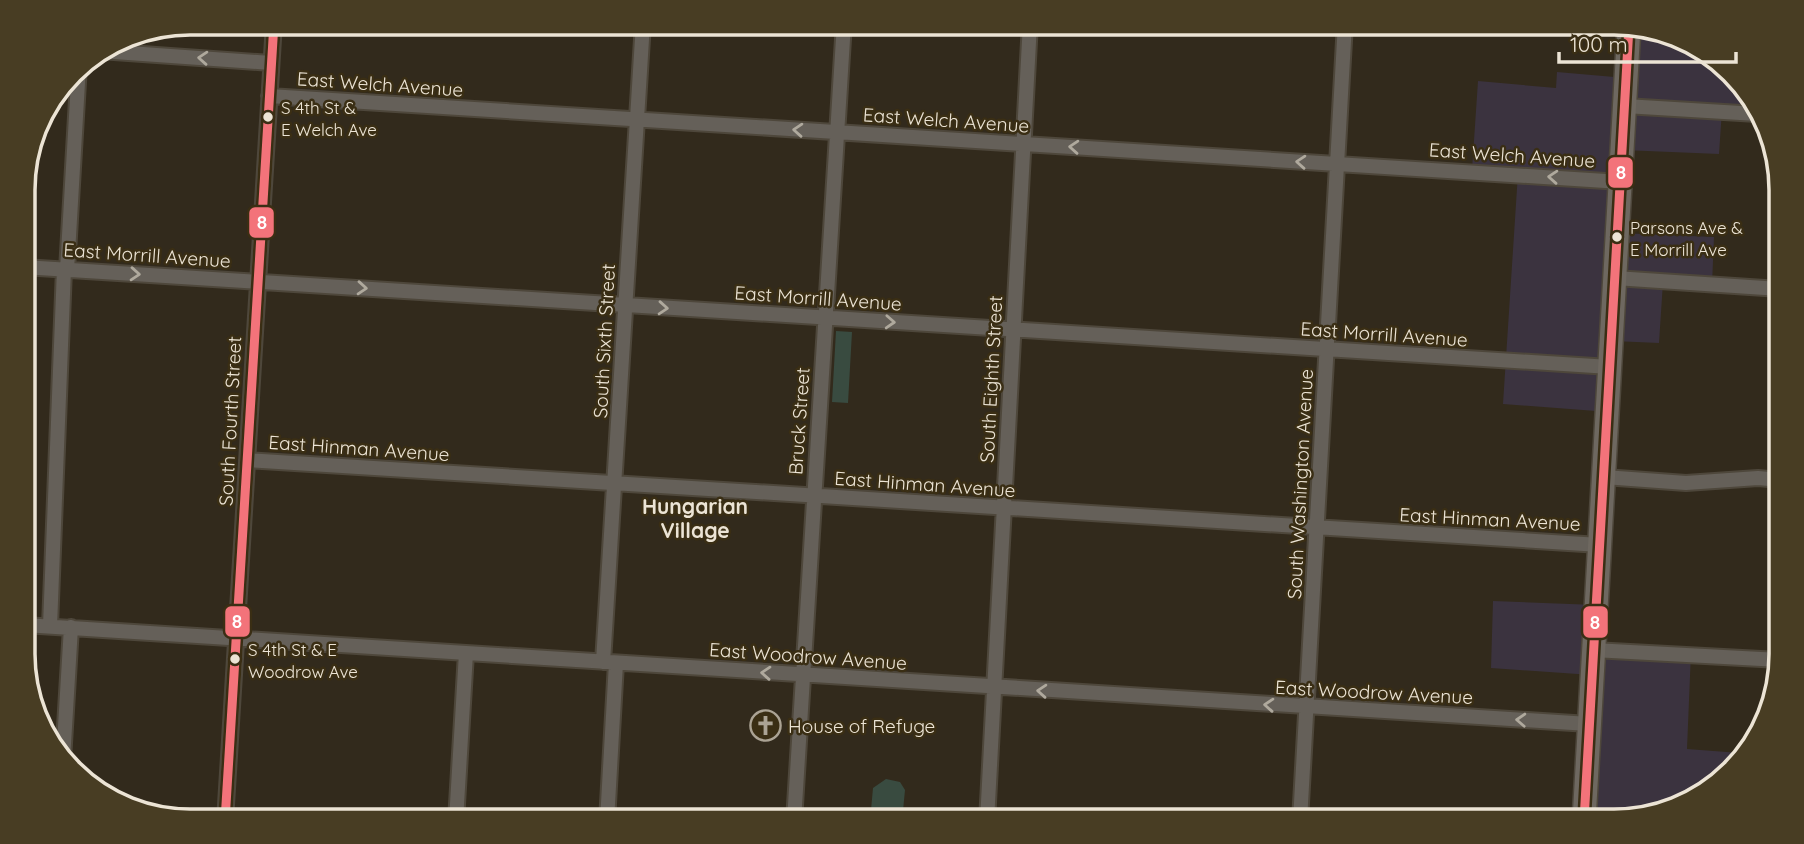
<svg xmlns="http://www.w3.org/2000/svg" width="1804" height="844" font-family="Quicksand,sans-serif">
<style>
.commercial{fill:#3b333f}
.green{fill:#394b40}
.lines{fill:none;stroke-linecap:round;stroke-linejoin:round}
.minor-casing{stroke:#4e473b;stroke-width:18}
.primary-casing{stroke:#4e473b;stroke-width:26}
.minor{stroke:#656059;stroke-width:14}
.primary{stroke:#6e6860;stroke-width:23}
.bus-1-casing{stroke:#3a2e14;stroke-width:14}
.bus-1{stroke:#f3737a;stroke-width:9}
.oneway{stroke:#afa99d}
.bus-dot{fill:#ece4d5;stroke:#3a2e14;stroke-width:2.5}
.labels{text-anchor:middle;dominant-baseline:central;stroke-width:5;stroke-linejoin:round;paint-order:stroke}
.bus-label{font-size:17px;fill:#ece4d5;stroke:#3a2e14;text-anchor:start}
.street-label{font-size:19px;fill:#ece4d5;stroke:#3a2e14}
.poi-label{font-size:19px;fill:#ece4d5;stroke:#3a2e14;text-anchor:start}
.neighbourhood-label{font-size:21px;font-weight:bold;fill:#ece4d5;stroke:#3a2e14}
.rim{fill:none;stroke:#ece4d5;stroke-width:3.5}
.line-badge{stroke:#3a2e14;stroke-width:2.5}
.badge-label{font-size:19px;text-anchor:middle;font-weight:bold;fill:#fff}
</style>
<rect width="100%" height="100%" fill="#322a1c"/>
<!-- commercial -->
<path class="commercial" d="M1629,26L1678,36L1747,88L1757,113L1722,110L1719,154L1623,150L1618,233L1714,237L1712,285L1663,282L1659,343L1613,341L1609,412L1503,404L1518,173L1472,170L1478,81L1556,88L1557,72L1626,78Z
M1493,601L1596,605L1594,648L1691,652L1687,749L1740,753L1707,793L1625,821H1584L1592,675L1491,668Z"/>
<!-- green -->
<path class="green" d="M836,331L852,332L848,403L832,402Z
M886,779L900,782L905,790L902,821H870L873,788Z"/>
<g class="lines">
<defs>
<path id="minor" d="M100,51L271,63
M269,96L1621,182
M1625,106L1757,114
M23,267L1610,367
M67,270L79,65
M1615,278L1780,289
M247,460L1600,545
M1604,477L1686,483L1758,478L1781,480
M24,625L1589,724
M50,626L64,269
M1593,650L1780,660
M603,662L643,23
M63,760L71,627
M225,821L274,23
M456,821L466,653
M607,821L616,663
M794,821L844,23
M987,821L1030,23
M1300,821L1345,23"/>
<path id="primary" d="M1584,821L1629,26"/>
</defs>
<!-- minor casing -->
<use href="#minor" class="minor-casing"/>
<!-- primary casing -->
<use href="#primary" class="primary-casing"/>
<!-- minor -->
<use href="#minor" class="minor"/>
<!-- primary -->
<use href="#primary" class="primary"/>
<defs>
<path id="bus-1" d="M225,821L274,23
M1584,821L1629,26"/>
</defs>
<!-- bus-1 casing -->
<use href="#bus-1" class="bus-1-casing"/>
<!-- bus-1 -->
<use href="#bus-1" class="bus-1"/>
</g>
<!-- one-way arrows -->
<defs><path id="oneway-chevron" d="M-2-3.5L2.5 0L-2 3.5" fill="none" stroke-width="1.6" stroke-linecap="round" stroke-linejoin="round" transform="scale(1.75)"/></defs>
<g class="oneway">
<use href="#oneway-chevron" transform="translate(203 58) rotate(-176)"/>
<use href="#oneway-chevron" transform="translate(798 130) rotate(-176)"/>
<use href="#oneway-chevron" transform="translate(1074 147) rotate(-176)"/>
<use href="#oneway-chevron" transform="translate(1301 162) rotate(-176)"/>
<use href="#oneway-chevron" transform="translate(1553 177) rotate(-176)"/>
<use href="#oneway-chevron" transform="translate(135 274) rotate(4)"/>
<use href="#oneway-chevron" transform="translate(362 288) rotate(4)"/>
<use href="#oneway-chevron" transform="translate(663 308) rotate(4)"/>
<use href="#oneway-chevron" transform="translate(890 322) rotate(3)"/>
<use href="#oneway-chevron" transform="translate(766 673) rotate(-176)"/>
<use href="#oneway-chevron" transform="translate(1042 691) rotate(-176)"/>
<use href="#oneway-chevron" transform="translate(1269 705) rotate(-176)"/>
<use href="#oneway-chevron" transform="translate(1521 720) rotate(-177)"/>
</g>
<!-- icons -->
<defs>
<symbol id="church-ring" viewBox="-11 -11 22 22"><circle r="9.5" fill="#3a2e14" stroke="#aba394" stroke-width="1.5"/><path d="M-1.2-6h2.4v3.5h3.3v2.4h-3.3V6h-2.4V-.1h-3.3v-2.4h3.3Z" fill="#aba394"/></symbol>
</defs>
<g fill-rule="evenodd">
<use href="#church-ring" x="748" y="708" width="35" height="35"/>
</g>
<!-- markers -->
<g class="bus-dot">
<circle cx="268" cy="117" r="6"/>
<circle cx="1617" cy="237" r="6"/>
<circle cx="235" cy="659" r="6"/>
</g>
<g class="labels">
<!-- bus labels -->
<g class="bus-label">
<text x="281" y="107">S 4th St &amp;<tspan x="281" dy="22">E Welch Ave</tspan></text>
<text x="1630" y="227">Parsons Ave &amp;<tspan x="1630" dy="22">E Morrill Ave</tspan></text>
<text x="248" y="649">S 4th St &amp; E<tspan x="248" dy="22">Woodrow Ave</tspan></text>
</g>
<!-- street labels -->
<g class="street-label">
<text transform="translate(380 84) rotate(4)">East Welch Avenue</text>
<text transform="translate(946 120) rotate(4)">East Welch Avenue</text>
<text transform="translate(1512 155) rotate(4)">East Welch Avenue</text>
<text transform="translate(147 255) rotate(4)">East Morrill Avenue</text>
<text transform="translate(818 298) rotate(4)">East Morrill Avenue</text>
<text transform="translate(1384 334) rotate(4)">East Morrill Avenue</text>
<text transform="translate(604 341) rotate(-87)">South Sixth Street</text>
<text transform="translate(991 379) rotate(-87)">South Eighth Street</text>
<text transform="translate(230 421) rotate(-87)">South Fourth Street</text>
<text transform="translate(799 421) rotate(-86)">Bruck Street</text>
<text transform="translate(359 448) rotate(4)">East Hinman Avenue</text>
<text transform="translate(925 484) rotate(4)">East Hinman Avenue</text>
<text transform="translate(1300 484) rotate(-87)">South Washington Avenue</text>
<text transform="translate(1490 519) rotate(3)">East Hinman Avenue</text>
<text transform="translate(808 656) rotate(4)">East Woodrow Avenue</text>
<text transform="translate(1374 692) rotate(3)">East Woodrow Avenue</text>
</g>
<!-- poi labels -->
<g class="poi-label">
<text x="788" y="726">House of Refuge</text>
</g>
<!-- neighbourhood labels -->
<g class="neighbourhood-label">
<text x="695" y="506">Hungarian<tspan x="695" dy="24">Village</tspan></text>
</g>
</g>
<!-- crop -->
<path d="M0 0H1804V844H0ZM190 35H1614A155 155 0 0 1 1769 190V654A155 155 0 0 1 1614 809H190A155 155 0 0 1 35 654V190A155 155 0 0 1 190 35Z" fill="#483d23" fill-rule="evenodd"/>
<path class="rim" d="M190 35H1614A155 155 0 0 1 1769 190V654A155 155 0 0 1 1614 809H190A155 155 0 0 1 35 654V190A155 155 0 0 1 190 35Z"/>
<g class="line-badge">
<rect x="1607" y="156" width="27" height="33" rx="7" fill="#f3737a"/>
<rect x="248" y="206" width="27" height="33" rx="7" fill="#f3737a"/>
<rect x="224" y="605" width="27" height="33" rx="7" fill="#f3737a"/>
<rect x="1582" y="605" width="27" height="34" rx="7" fill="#f3737a"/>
</g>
<g class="badge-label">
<text x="1621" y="179">8</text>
<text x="262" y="229">8</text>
<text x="237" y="628">8</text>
<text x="1595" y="629">8</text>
</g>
<!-- scale -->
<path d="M1559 52v10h177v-10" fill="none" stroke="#ece4d5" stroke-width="3.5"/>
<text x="1570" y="52" font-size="21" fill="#ece4d5" stroke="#3a2e14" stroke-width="5" paint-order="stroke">100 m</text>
</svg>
